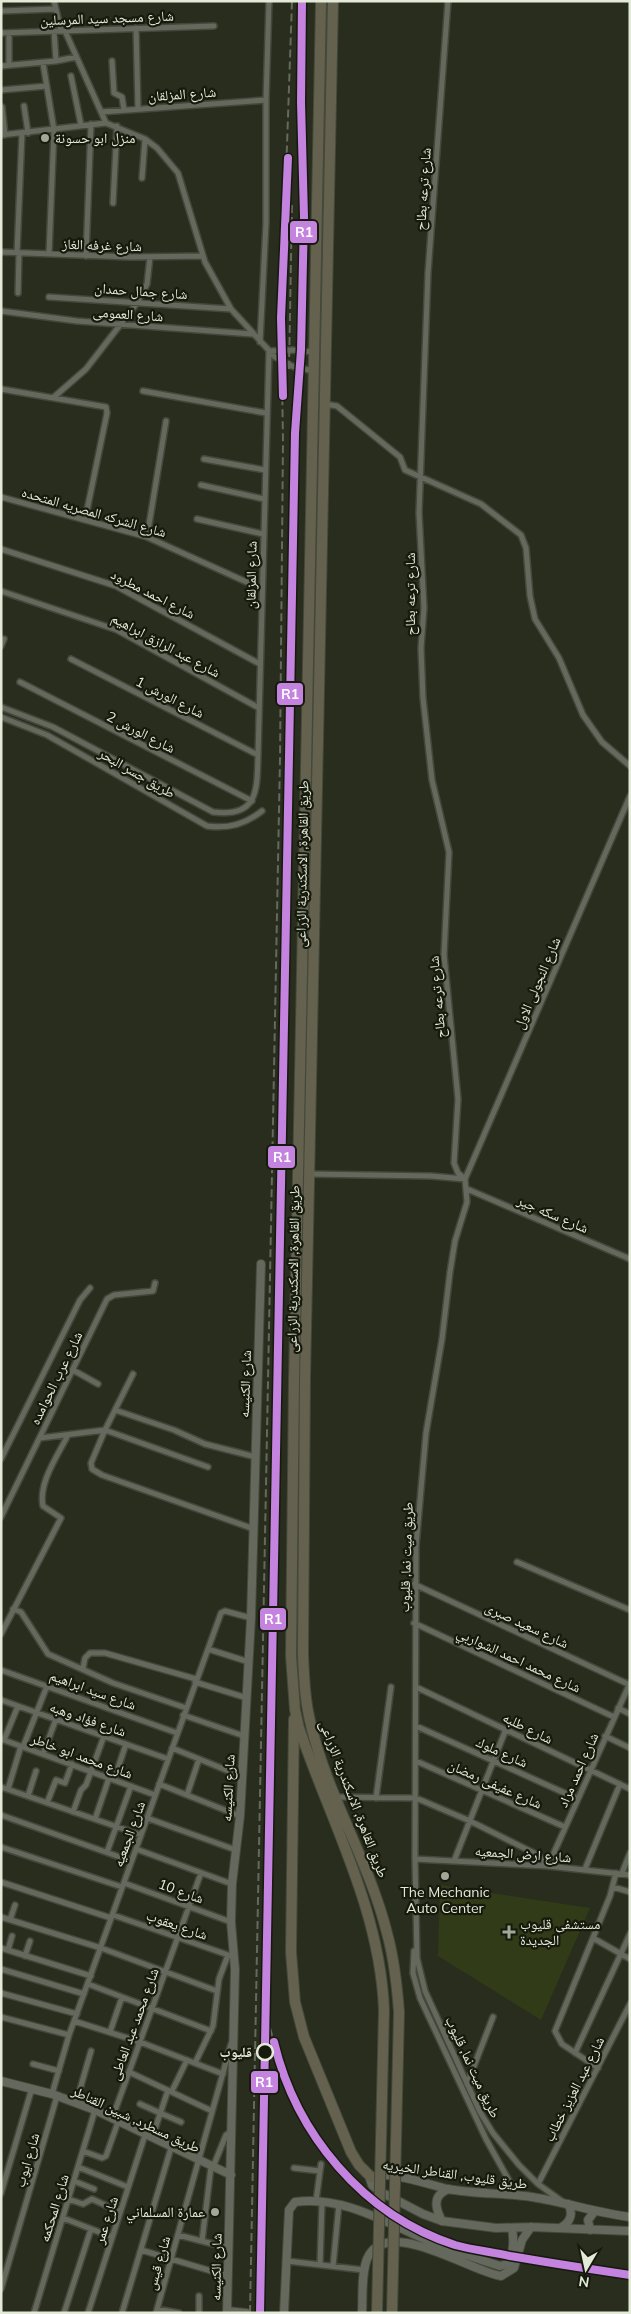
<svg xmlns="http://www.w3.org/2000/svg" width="631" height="2314" font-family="Mulish,'Noto Naskh Arabic',sans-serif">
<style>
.built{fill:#313b18}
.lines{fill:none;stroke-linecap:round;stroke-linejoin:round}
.street-casing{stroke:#43483a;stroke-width:8}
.secondary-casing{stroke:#43483a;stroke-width:10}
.highway-casing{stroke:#43483a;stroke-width:12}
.street{stroke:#64685d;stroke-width:5}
.secondary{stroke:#64685d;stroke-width:8}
.highway{stroke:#64614f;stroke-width:10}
.rail{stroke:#65695e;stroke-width:2;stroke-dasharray:8 4;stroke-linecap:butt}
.highway-bridge-casing{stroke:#43483a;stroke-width:12;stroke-linecap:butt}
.highway-bridge{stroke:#64614f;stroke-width:10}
.rail-1-casing{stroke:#161a0d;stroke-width:11}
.rail-1{stroke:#c483df;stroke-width:8}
.poi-dot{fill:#a2a897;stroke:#161a0d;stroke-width:2}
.stop-dot{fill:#161a0d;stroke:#e4ead8;stroke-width:2.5}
.labels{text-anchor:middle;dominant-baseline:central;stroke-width:4.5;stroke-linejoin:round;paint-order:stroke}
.street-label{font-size:14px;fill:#e4ead8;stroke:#161a0d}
.poi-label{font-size:14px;fill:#e4ead8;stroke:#161a0d;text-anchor:start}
.stop-label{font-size:14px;font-weight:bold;fill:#e4ead8;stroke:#161a0d;text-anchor:end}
.line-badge{stroke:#161a0d;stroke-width:2}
.badge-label{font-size:14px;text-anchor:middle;font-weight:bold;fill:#fff}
</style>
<rect width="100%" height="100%" fill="#282d1d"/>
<!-- built -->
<path class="built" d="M440,1885L590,1908L541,2020L438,1956Z"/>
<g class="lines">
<defs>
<path id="street" d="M54,1L61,31
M448,1L428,273L419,513L424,608L421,648L423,698L432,780L449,852L444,955L458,1099L454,1163L458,1173L465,1179
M1,11L56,9
M136,28L138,109
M54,31L56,61
M65,31L106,123
M1,33L214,26
M9,33V65
M112,61L114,93L122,97L124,110
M43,63L54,130L49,254
M1,66L56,61L76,57
M71,76L81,125
M1,90L47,86
M24,106L28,133
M2,107L5,135
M101,112L266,100
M1,135L106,123L145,139L157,148L178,173L205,262L231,309L275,357L292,366L313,371
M142,178L145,139
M113,203L117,126
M1,252L129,257L203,256
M17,253L22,133
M86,256L91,124
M18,293L19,253
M49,297L231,309
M1,311L77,321L252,334
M260,342L266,223V100L269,1
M269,351L292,350L314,352
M1,389L106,407L107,413L85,520
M143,391L266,413
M54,397L86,369L137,303L147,284L150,257
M325,404L337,406L400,457L405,470L481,504L521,535L526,548L530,596L535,619L559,658L583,715L602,742L630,766
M204,459L265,470
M201,485L264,499
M1,497L147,537L262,589
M197,519L263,534
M147,537L166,421
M1,549L116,586L260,664
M1,591L117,630L259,708
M1,646L4,639
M71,659L258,755
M20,682L252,801
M1,707L53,727L213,812C259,818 257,789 258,755L269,351
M1,717L47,735L207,826C229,829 245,824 262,811
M309,1174L431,1176L465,1179
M465,1179L467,1202L455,1241L450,1272L442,1339L426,1433L416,1546L415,1859L417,1958L425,1991L480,2112L493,2133L519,2165L538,2184L563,2202
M465,1179L630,796
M467,1189L630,1259
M73,1370L98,1384
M133,1374L105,1430L91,1463L92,1469L102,1475L254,1529
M115,1410L174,1430L205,1444L256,1457
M40,1438L105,1430L208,1467
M1,1459L80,1300L90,1288
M1,1517L107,1299L114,1295L153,1291L155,1283
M517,1562L630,1610
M414,1584L630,1685
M13,1609L21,1612L48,1654L113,1683L186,1708
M414,1623L614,1717
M1,1634L61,1518L43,1506C38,1483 58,1455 68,1435
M208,1649L249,1662
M83,1668L85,1658L90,1653H105L196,1679
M1,1670L177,1733
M195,1682L247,1698
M416,1687L630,1789
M1,1700L168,1759
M618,1708L630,1714
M183,1715L244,1736
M416,1726L578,1799
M605,1736L630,1748
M1,1739L155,1795
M4,1740L18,1706
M23,1747L47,1686
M172,1748L241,1776
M43,1754L56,1719
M416,1761L565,1827
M114,1780L126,1744
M159,1784L240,1816
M1,1787L141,1835
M8,1789L21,1746
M187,1795L199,1759
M28,1796L36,1771
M336,1797L416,1798L470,1821L538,1855L548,1866
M376,1798L391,1687
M47,1803L56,1780L65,1783L72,1764
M73,1812L81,1790L86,1785L104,1736
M1,1815L131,1861
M147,1818L236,1850
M95,1819L109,1778
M1,1847L122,1887
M136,1849L232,1884
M107,1852L131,1786
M415,1859L548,1866L630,1875
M454,1861L506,1729
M548,1866L630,1683
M585,1869L620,1784
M622,1873L630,1853
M1,1882L111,1918
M124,1883L231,1922
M613,1887L630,1892
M113,1915L234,1957
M1,1917L101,1948L217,1991
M10,1920L15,1905
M593,1938L630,1959
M1,1948L91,1976
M8,1950L12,1936
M414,1951L413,1973L420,1998L486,2139L517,2195
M25,1956L30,1941
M1,1969L84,1994
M88,1984L211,2031
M1,1993L77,2014
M1,2017L69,2035
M74,2021L140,2042L223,2074
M110,2032L122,1997
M575,2053L630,1934
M195,2063L213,2026L219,1979L228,1955
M33,2064L59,2071
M598,2068L562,2044L555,2031L610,1896L616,1873
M129,2072L212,2111
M467,2084L493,2017
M172,2091L187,2060
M52,2094L69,2035L221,1613L225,1611L251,1618
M76,2103L91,2051
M140,2104L160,2113
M160,2113L181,2122
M112,2119L201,1873
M152,2138L168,2090
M83,2151L102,2158L106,2156L118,2122
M78,2167L128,2187
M213,2167L226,2135L232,2131
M294,2168L320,2171
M74,2181L94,2189
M538,2184L630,2004
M1,2193L32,2088
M68,2199L83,2204L92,2199L120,2212
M316,2201L321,2164
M63,2218L112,2237
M178,2235L229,2248
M202,2241L211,2167
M141,2250L228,2276
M287,2261L364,2270
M320,2265L322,2202
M333,2266L339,2204
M1,2289L57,2096
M157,2309L179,2313
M34,2313L95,2110
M64,2313L91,2229
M88,2313L145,2135
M122,2313L171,2148
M156,2313L231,2044
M199,2313V2296"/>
<path id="secondary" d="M1,2081L52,2094L95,2110L231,2175
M630,2217C597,2213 565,2202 532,2197C504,2193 475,2194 448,2189C432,2186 382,2167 370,2179L372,2185L379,2191L423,2214L442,2221L496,2228L531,2227L630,2231
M442,2221C435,2208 432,2195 449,2189
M560,2228C570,2223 574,2214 568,2204
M590,2230L588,2220L594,2212
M227,2311L246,2313
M227,2313L235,1969L231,1922L232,1884L240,1816L251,1618L261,1264
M284,2313L289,2210L295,2202C342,2195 386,2223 427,2240C451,2250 475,2258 500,2266L507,2264C514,2256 514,2239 512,2228
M362,2313C363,2296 361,2275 367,2259C386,2214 471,2272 501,2276L514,2268L522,2240L531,2227"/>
<path id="highway" d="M321,1L294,1380L291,1656L295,1710L299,1728C331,1822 380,1909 384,2010
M333,1L305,1379L303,1654C304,1678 305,1702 311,1725C328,1797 369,1861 387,1933C394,1958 397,1985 399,2012
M294,1719L291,1952L295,2002L304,2037L351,2152L359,2165L371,2177"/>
</defs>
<!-- street casing -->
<use href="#street" class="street-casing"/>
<!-- secondary casing -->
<use href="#secondary" class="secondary-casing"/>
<!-- highway casing -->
<use href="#highway" class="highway-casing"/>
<!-- street -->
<use href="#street" class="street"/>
<!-- secondary -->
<use href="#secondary" class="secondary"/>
<!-- highway -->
<use href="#highway" class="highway"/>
<!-- rail -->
<path class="rail" d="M289,369L292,204
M270,2028L285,2081L306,2124L333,2161L383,2209L409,2225L456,2245L630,2275
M250,2313L280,759L283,441L281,318L292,1
M260,2313L295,433L301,350L304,217L301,102L302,1"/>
<defs>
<path id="highway-bridge" d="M377,2313L384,2010
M392,2313L399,2012"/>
</defs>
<!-- highway-bridge casing -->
<use href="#highway-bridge" class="highway-bridge-casing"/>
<!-- highway-bridge -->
<use href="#highway-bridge" class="highway-bridge"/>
<defs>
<path id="rail-1" d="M283,396L281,318L288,158
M274,2042C296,2134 363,2215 455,2245C473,2250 492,2252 510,2256C550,2263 590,2269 630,2275
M260,2313L295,433L301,350L304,217L301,102L302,1"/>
</defs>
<!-- rail-1 casing -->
<use href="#rail-1" class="rail-1-casing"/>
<!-- rail-1 -->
<use href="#rail-1" class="rail-1"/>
</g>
<!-- markers -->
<g class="poi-dot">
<circle cx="45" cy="138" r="5"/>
<circle cx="445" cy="1876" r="5"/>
<path d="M506.5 1924.5h5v5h5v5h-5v5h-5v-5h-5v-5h5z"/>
<circle cx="215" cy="2212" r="5"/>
</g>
<circle class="stop-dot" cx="265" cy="2052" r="8"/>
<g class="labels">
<!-- street labels -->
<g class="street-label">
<text transform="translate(107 18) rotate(-2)">شارع مسجد سيد المرسلين</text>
<text transform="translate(182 94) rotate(-4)">شارع المزلقان</text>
<text transform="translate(423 189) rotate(-86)">شارع ترعه بطاح</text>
<text transform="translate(102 245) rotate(2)">شارع غرفه الغاز</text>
<text transform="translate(141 291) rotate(4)">شارع جمال حمدان</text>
<text transform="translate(128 314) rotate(4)">شارع العمومى</text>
<text transform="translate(94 512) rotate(16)">شارع الشركه المصريه المتحده</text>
<text transform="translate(251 575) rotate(-89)">شارع المزلقان</text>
<text transform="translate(153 594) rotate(27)">شارع احمد مطرود</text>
<text transform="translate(410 594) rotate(-90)">شارع ترعه بطاح</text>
<text transform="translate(166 645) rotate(28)">شارع عبد الرازق ابراهيم</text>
<text transform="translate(170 697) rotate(27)">شارع الورش 1</text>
<text transform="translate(141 732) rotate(27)">شارع الورش 2</text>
<text transform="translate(137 773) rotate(30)">طريق جسر البحر</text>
<text transform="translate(302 864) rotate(-89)">طريق القاهرة, الاسكندرية الزراعى</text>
<text transform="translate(537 983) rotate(-67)">شارع النجولى الاول</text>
<text transform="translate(437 997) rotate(-95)">شارع ترعه بطاح</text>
<text transform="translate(553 1214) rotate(23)">شارع سكه جير</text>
<text transform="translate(293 1269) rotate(-89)">طريق القاهرة, الاسكندرية الزراعى</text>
<text transform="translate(56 1378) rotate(-64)">شارع عرب الحوامده</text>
<text transform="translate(245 1384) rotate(-88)">شارع الكنيسه</text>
<text transform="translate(406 1557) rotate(-88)">طريق ميت نما, قليوب</text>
<text transform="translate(527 1625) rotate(25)">شارع سعيد صبرى</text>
<text transform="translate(519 1660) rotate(25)">شارع محمد احمد الشواربي</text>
<text transform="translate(93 1690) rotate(20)">شارع سيد ابراهيم</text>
<text transform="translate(88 1719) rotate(19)">شارع فؤاد وهبه</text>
<text transform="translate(528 1728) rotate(26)">شارع طلبه</text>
<text transform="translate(502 1752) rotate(24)">شارع ملوك</text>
<text transform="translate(82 1756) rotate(20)">شارع محمد ابو خاطر</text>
<text transform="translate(578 1770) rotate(-66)">شارع احمد مراد</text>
<text transform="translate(495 1784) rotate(24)">شارع عفيفى رمضان</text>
<text transform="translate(228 1788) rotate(-87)">شارع الكنيسه</text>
<text transform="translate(354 1799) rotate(69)">طريق القاهرة, الاسكندرية الزراعى</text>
<text transform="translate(129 1834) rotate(-70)">شارع الجمعيه</text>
<text transform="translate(523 1854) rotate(4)">شارع ارض الجمعيه</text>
<text transform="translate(181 1891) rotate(20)">شارع 10</text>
<text transform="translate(177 1925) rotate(19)">شارع يعقوب</text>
<text transform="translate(134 2024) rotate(-70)">شارع محمد عبد العاطى</text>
<text transform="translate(473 2067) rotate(65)">طريق ميت نما, قليوب</text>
<text transform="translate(574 2089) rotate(-63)">شارع عبد العزيز خطاب</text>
<text transform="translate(136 2119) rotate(25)">طريق مسطرد, شبين القناطر</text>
<text transform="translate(27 2160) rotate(-74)">شارع ايوب</text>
<text transform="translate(455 2174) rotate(8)">طريق قليوب, القناطر الخيريه</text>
<text transform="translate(54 2208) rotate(-73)">شارع المحكمه</text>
<text transform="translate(106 2220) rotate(-72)">شارع عمر</text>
<text transform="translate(158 2263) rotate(-74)">شارع قيس</text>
<text transform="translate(216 2267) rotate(-89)">شارع الكنيسه</text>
</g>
<!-- poi labels -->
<g class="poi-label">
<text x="55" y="138">منزل ابو حسونة</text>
<text x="445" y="1892" text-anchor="middle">The Mechanic<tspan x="445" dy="16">Auto Center</tspan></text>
<text x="520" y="1924">مستشفى قليوب<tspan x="520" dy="16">الجديدة</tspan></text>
<text x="205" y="2212" text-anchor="end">عمارة المسلماني</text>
</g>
<!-- stop labels -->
<g class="stop-label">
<text x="252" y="2052">قليوب</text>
</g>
</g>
<g class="line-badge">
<rect x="289" y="220" width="29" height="24" rx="5" fill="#c483df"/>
<rect x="276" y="682" width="28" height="24" rx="5" fill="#c483df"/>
<rect x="267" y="1145" width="29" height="24" rx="5" fill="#c483df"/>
<rect x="259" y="1607" width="28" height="24" rx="5" fill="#c483df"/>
<rect x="250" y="2070" width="29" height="24" rx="5" fill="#c483df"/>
</g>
<g class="badge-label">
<text x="304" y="237">R1</text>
<text x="290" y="699">R1</text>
<text x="282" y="1162">R1</text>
<text x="273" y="1624">R1</text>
<text x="264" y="2087">R1</text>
</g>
<!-- border -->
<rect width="631" height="2314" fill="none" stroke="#e4ead8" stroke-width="5"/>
<!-- north arrow -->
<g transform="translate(586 2269) rotate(189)" stroke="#161a0d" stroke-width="4" paint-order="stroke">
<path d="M0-4L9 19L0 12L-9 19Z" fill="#e4ead8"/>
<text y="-8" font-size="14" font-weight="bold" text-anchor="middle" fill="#e4ead8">N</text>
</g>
</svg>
